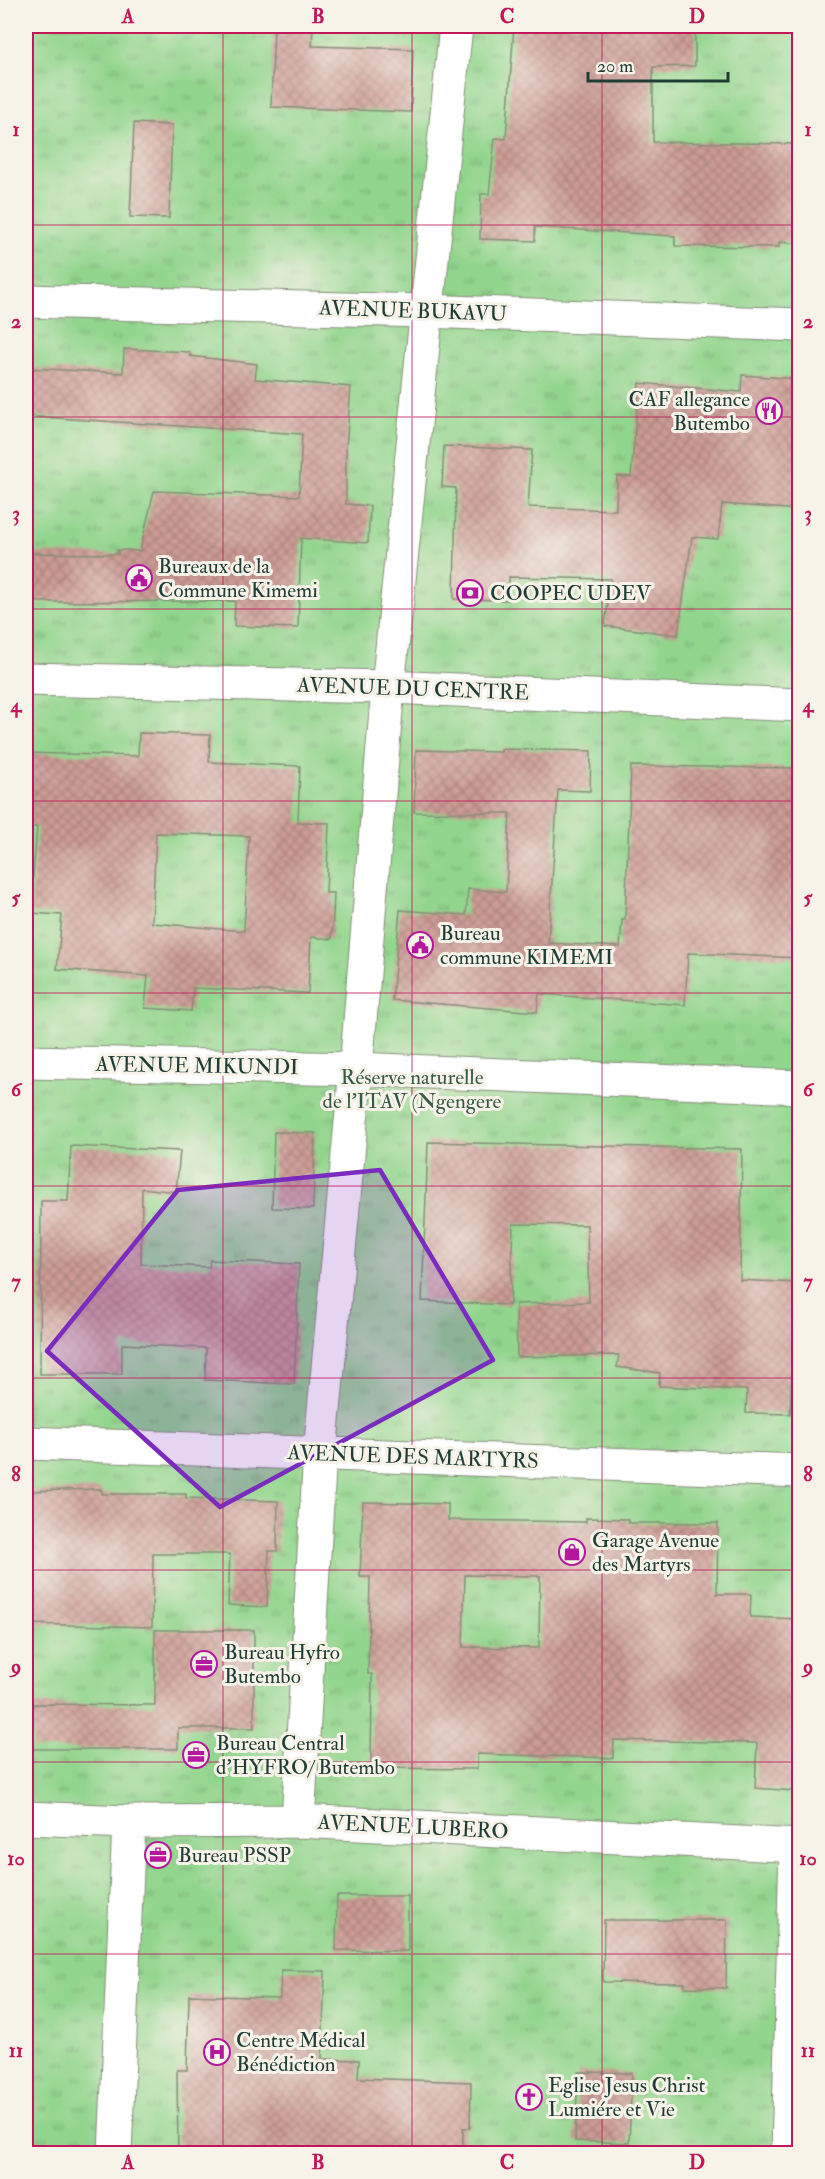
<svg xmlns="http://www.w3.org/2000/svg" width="825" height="2179" font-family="'IM FELL Double Pica',serif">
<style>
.park{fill:url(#park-tufts);stroke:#588960;stroke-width:1.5}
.building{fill:url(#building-cross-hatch);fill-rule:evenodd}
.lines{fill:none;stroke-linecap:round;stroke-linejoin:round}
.minor-casing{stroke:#858e78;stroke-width:35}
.minor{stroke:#fff;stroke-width:33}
.marked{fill:#7b2cbf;fill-opacity:0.2;stroke:#7b2cbf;stroke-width:4.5;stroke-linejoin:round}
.grid{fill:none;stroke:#c2185b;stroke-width:1.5;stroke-opacity:0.55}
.labels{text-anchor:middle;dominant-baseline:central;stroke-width:6;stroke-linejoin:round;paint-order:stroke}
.street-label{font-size:21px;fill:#1f3d34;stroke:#f7f3e8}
.poi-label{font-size:21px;fill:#1f3d34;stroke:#f7f3e8;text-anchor:start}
.park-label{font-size:21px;fill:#365b46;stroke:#f7f3e8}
.neatline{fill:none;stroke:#c2185b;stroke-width:2}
.grid-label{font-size:20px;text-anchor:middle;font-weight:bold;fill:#c2185b}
</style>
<defs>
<pattern id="park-tufts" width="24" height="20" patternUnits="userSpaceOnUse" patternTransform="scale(1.5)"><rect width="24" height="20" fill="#92d58d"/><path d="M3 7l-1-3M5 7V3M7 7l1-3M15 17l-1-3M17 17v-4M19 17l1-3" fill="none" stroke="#77ae74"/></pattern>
<pattern id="building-cross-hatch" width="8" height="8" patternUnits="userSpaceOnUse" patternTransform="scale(1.5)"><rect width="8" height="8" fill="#cd9b95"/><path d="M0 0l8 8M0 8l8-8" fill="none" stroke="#a6807a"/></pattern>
</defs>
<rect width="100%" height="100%" fill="#f7f3e8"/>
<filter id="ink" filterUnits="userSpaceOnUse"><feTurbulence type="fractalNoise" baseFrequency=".0167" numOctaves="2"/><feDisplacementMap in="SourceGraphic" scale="12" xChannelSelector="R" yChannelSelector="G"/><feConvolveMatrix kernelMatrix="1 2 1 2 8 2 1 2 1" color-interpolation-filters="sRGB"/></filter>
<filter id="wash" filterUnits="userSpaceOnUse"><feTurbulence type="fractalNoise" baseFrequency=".008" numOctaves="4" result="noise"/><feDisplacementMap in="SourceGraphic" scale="24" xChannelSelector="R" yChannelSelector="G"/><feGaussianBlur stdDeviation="1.35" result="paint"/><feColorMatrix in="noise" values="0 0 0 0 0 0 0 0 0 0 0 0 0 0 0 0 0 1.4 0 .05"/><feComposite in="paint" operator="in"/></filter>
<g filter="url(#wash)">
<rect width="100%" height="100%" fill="#ebdebb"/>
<!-- park -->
<path class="park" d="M26,26H799V2153H26Z"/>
<g id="blocks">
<!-- building -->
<path class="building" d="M274,26H313L312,46L413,49L411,112L271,107Z
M514,26H695V66L653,67V142L800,144V244L779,242V247L675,246V236L535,227V241L480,239L481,194H489L495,138L506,139Z
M134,123L172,125L169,218L130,217Z
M124,349L190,352V356L257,364L255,379L351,387L346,447V504L370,506L368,543L301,538L298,628L234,626L235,601L26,602V553L118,554V550L140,551L154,491L299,496L302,434L26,416V368L123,373Z
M742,375L800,379V510L722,504L718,539L692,537L678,635L605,626L611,579L509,577V600L454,599L456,488L442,487L444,446L532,450L528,507L616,510L617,476L631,477L639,383L741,392Z
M139,733L210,735L209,762L300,766L298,822L329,823L326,893H334L332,939L311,937L308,993L193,988L191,1011L145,1008L148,976L57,969L62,915L30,913L37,827H26V753L138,756ZM156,833L249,836L244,931L152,923Z
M501,749L591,751L590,791L558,790L548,943L620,947L622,920H625L631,766L800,768V958L688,953L685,1005L539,994L537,1012L392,1000L400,910L466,915L468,889L506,892L510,813L414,812L416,750L501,752Z
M274,1132L315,1133L313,1209L272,1208Z
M428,1142L742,1149L740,1280L796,1283L790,1414L746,1413L747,1390L659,1386L660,1373L617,1367L619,1355L517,1357L516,1304L589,1302L587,1225L513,1224L510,1305L422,1301Z
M71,1146L180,1151L176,1192L142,1188L141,1264L209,1267L210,1260L299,1264L294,1384L205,1380L206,1348L122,1344V1374H40L41,1201H68Z
M101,1489L102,1494H186V1498L278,1501L277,1551H269L267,1607L228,1605L230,1554H153L152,1627L26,1624L28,1576H26V1491Z
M363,1502L448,1504V1520L586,1522V1518L628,1519V1523H718L717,1594H751L750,1617L800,1619V1715L794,1791L755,1788L757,1743L614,1740L613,1758L477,1754V1769L371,1768L372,1674H368L370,1577H360ZM465,1575L540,1576L539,1648L463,1647Z
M155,1630H254V1728H178V1749H33V1704L155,1705Z
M337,1896H408V1951L336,1950Z
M604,1920H727L726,1988L684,1987L685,1983L603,1982Z
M281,1970L325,1971L322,2059L359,2060L358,2078L471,2082L470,2128H463V2154H178L177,2070H187L189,1995L280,1998Z
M578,2072L632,2073L629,2143L575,2141Z"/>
</g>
</g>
<g filter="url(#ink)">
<use href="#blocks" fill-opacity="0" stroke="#858e78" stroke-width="1.5"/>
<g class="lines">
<defs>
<path id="minor" d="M26,301L425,311L800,325
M26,679L388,687L800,705
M26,1062L356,1069L800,1087
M26,1443L800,1471
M26,1818L129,1822L298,1821L800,1846
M298,1821L320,1453L356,1069L388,687L456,26
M115,2154L129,1822
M788,2154L796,1846"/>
</defs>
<!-- minor casing -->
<use href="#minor" class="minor-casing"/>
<!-- minor -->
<use href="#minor" class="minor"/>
</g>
</g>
<!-- marked area -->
<path class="marked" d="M380,1170L493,1360L220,1507L47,1351L178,1190Z"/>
<!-- grid -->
<path class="grid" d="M223,26V2154M412,26V2154M602,26V2154M26,225H800M26,417H800M26,609H800M26,801H800M26,993H800M26,1186H800M26,1378H800M26,1570H800M26,1762H800M26,1954H800"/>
<!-- icons -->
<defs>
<symbol id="restaurant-ring" viewBox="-11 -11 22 22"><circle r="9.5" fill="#f7f3e8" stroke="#b5179e" stroke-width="1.5"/><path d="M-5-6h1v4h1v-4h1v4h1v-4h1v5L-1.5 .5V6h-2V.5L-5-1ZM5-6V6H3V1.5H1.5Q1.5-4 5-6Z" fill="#b5179e"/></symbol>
<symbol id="civic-ring" viewBox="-11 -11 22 22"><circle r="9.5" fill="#f7f3e8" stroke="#b5179e" stroke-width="1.5"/><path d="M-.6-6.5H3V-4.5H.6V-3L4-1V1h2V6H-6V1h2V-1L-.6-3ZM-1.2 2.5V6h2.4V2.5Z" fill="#b5179e"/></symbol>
<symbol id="bank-ring" viewBox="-11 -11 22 22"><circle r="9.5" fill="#f7f3e8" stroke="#b5179e" stroke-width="1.5"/><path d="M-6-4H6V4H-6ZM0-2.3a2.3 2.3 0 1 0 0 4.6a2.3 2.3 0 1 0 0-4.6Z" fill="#b5179e"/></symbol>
<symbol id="shop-ring" viewBox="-11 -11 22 22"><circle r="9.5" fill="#f7f3e8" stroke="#b5179e" stroke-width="1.5"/><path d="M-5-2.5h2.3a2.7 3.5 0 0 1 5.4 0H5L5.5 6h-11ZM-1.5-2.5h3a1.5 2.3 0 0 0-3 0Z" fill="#b5179e"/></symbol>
<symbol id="office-ring" viewBox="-11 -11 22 22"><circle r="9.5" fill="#f7f3e8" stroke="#b5179e" stroke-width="1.5"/><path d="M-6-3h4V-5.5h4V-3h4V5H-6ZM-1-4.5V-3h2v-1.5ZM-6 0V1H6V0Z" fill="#b5179e"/></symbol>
<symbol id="hospital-ring" viewBox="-11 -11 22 22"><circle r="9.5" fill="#f7f3e8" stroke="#b5179e" stroke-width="1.5"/><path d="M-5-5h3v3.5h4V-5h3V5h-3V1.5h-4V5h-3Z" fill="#b5179e"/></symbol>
<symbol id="church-ring" viewBox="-11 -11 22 22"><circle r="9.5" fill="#f7f3e8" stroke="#b5179e" stroke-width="1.5"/><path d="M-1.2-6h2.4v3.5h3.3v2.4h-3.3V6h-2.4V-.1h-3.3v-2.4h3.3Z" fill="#b5179e"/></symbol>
</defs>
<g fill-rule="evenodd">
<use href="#restaurant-ring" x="754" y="396" width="30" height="30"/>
<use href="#civic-ring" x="124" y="563" width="30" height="30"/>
<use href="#bank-ring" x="455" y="578" width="30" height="30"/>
<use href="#civic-ring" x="405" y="930" width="30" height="30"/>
<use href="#shop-ring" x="557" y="1537" width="30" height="30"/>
<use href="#office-ring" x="189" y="1649" width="30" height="30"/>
<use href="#office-ring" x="181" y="1740" width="30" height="30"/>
<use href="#office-ring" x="143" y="1840" width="30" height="30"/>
<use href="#hospital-ring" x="202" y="2037" width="30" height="30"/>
<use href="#church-ring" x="514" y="2082" width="30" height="30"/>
</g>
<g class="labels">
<!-- street labels -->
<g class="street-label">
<text transform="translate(413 311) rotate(2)">AVENUE BUKAVU</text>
<text transform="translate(413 689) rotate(2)">AVENUE DU CENTRE</text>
<text transform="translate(197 1066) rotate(1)">AVENUE MIKUNDI</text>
<text transform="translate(413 1457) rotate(2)">AVENUE DES MARTYRS</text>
<text transform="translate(413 1827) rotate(3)">AVENUE LUBERO</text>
</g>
<!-- poi labels -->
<g class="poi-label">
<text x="750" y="399" text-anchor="end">CAF allegance<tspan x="750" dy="24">Butembo</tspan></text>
<text x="158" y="566">Bureaux de la<tspan x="158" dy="24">Commune Kimemi</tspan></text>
<text x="490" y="593">COOPEC UDEV</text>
<text x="440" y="933">Bureau<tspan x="440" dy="24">commune KIMEMI</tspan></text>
<text x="592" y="1540">Garage Avenue<tspan x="592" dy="24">des Martyrs</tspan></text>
<text x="224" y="1652">Bureau Hyfro<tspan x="224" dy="24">Butembo</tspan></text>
<text x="216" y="1743">Bureau Central<tspan x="216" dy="24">d'HYFRO/ Butembo</tspan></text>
<text x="178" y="1855">Bureau PSSP</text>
<text x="236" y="2040">Centre Médical<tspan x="236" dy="24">Bénédiction</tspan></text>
<text x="548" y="2085">Eglise Jesus Christ<tspan x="548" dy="24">Lumiére et Vie</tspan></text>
</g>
<!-- park labels -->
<g class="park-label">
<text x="412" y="1077">Réserve naturelle<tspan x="412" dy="24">de l'ITAV (Ngengere</tspan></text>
</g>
</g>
<!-- margin -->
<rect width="825" height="2179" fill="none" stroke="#f7f3e8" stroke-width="66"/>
<!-- scale -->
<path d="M588 72v9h140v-9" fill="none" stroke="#1f3d34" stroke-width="3"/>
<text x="597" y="72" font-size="18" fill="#1f3d34" stroke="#f7f3e8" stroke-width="4.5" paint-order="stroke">20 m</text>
<rect x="33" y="33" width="759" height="2113" class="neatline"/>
<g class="grid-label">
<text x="128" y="23">A</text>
<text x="318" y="23">B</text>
<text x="507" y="23">C</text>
<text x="697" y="23">D</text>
<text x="16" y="136">1</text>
<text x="808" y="136">1</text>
<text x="16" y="328">2</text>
<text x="808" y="328">2</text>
<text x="16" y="520">3</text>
<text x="808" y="520">3</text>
<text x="16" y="712">4</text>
<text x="808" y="712">4</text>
<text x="16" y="904">5</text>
<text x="808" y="904">5</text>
<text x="16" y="1096">6</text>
<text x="808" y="1096">6</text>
<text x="16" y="1288">7</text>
<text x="808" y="1288">7</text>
<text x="16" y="1481">8</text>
<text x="808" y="1481">8</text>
<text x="16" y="1673">9</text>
<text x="808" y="1673">9</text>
<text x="16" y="1865">10</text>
<text x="808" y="1865">10</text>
<text x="16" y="2057">11</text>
<text x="808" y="2057">11</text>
<text x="128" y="2169">A</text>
<text x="318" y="2169">B</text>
<text x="507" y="2169">C</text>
<text x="697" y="2169">D</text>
</g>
</svg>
